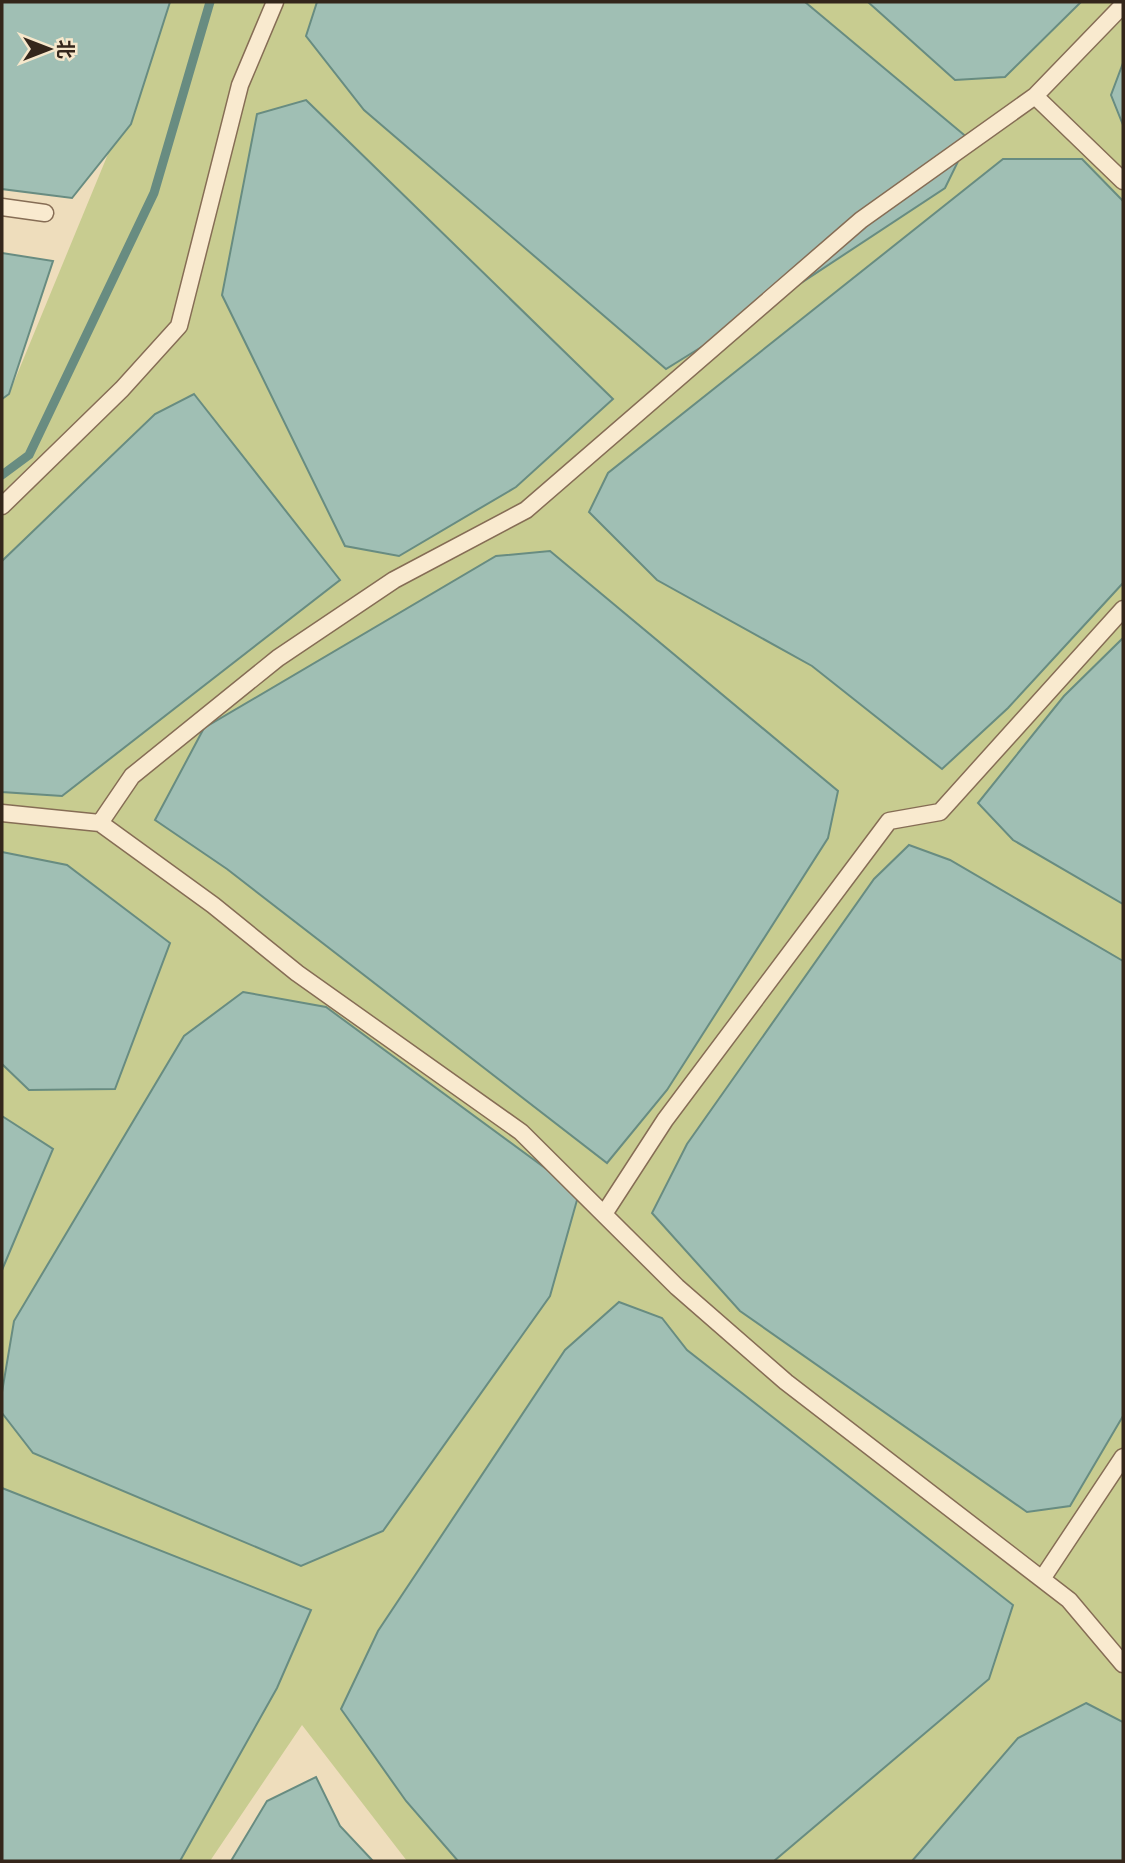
<svg xmlns="http://www.w3.org/2000/svg" width="1125" height="1863" font-family="Lora,'Noto Sans SC',serif">
<style>
.green{fill:#c8cc90}
.water{fill:#a0bfb4;stroke:#688c81;stroke-width:2}
.lines{fill:none;stroke-linecap:round;stroke-linejoin:round}
.stream{stroke:#688c81;stroke-width:9}
.service-casing{stroke:#866d55;stroke-width:19}
.service{stroke:#f9eacf;stroke-width:16}
</style>
<rect width="100%" height="100%" fill="#eeddbc"/>
<!-- green -->
<path class="green" d="M162,2H1123V1861H407L302,1725L210,1861H2V399L9,394L108,154Z"/>
<!-- water -->
<path class="water" d="M2,2H170L131,124L72,198L2,189Z
M317,2H805L969,139L945,188L745,320L666,369L364,110L306,36Z
M868,2H1081L1005,77L955,80Z
M1123,63V125L1111,95Z
M306,100L613,399L516,487L399,556L345,546L222,295L257,114Z
M1003,159H1082L1123,201V583L1008,708L942,769L812,666L657,580L589,512L608,473Z
M2,253L53,261L9,394L2,399Z
M194,394L340,580L62,796L2,792V561L155,414Z
M550,551L838,791L828,838L667,1090L607,1163L227,869L155,820L204,728L496,556Z
M1123,638V904L1013,840L978,803L1064,696Z
M909,845L950,860L1123,961V1416L1070,1506L1027,1512L740,1311L652,1213L687,1144L874,879Z
M2,852L67,865L170,943L115,1089L29,1090L2,1064Z
M243,992L326,1007L579,1193L550,1296L383,1531L301,1566L33,1453L2,1413V1392L14,1321L184,1036Z
M2,1116L53,1149L2,1270Z
M619,1302L662,1318L687,1350L1013,1605L989,1679L774,1861H458L406,1801L341,1709L378,1631L565,1350Z
M2,1488L311,1610L277,1688L180,1861H2Z
M1086,1703L1123,1722V1861H912L1018,1738Z
M316,1777L340,1826L373,1861H231L267,1801Z"/>
<g class="lines">
<!-- stream -->
<path class="stream" d="M2,475L29,455L154,193L210,2"/>
<defs>
<path id="service" d="M1123,5L1035,96L1123,181
M2,207L45,213
M2,506L122,389L179,326L240,85L275,2
M2,813L100,823L213,905L297,973L521,1132L677,1287L786,1382L1069,1600L1123,1664
M100,823L132,776L278,658L394,580L526,510L861,220L1035,96
M604,1214L665,1120L889,821L940,812L1123,609
M1042,1579L1123,1457"/>
</defs>
<!-- service casing -->
<use href="#service" class="service-casing"/>
<!-- service -->
<use href="#service" class="service"/>
</g>
<!-- border -->
<rect width="1125" height="1863" fill="none" stroke="#34261b" stroke-width="7"/>
<!-- north arrow -->
<g transform="translate(49 49) rotate(90)" stroke="#f6e7cb" stroke-width="5" paint-order="stroke">
<path d="M0-5L12 26L0 18L-12 26Z" fill="#34261b"/>
<text y="-10" font-size="19" font-weight="bold" text-anchor="middle" fill="#34261b">北</text>
</g>
</svg>
